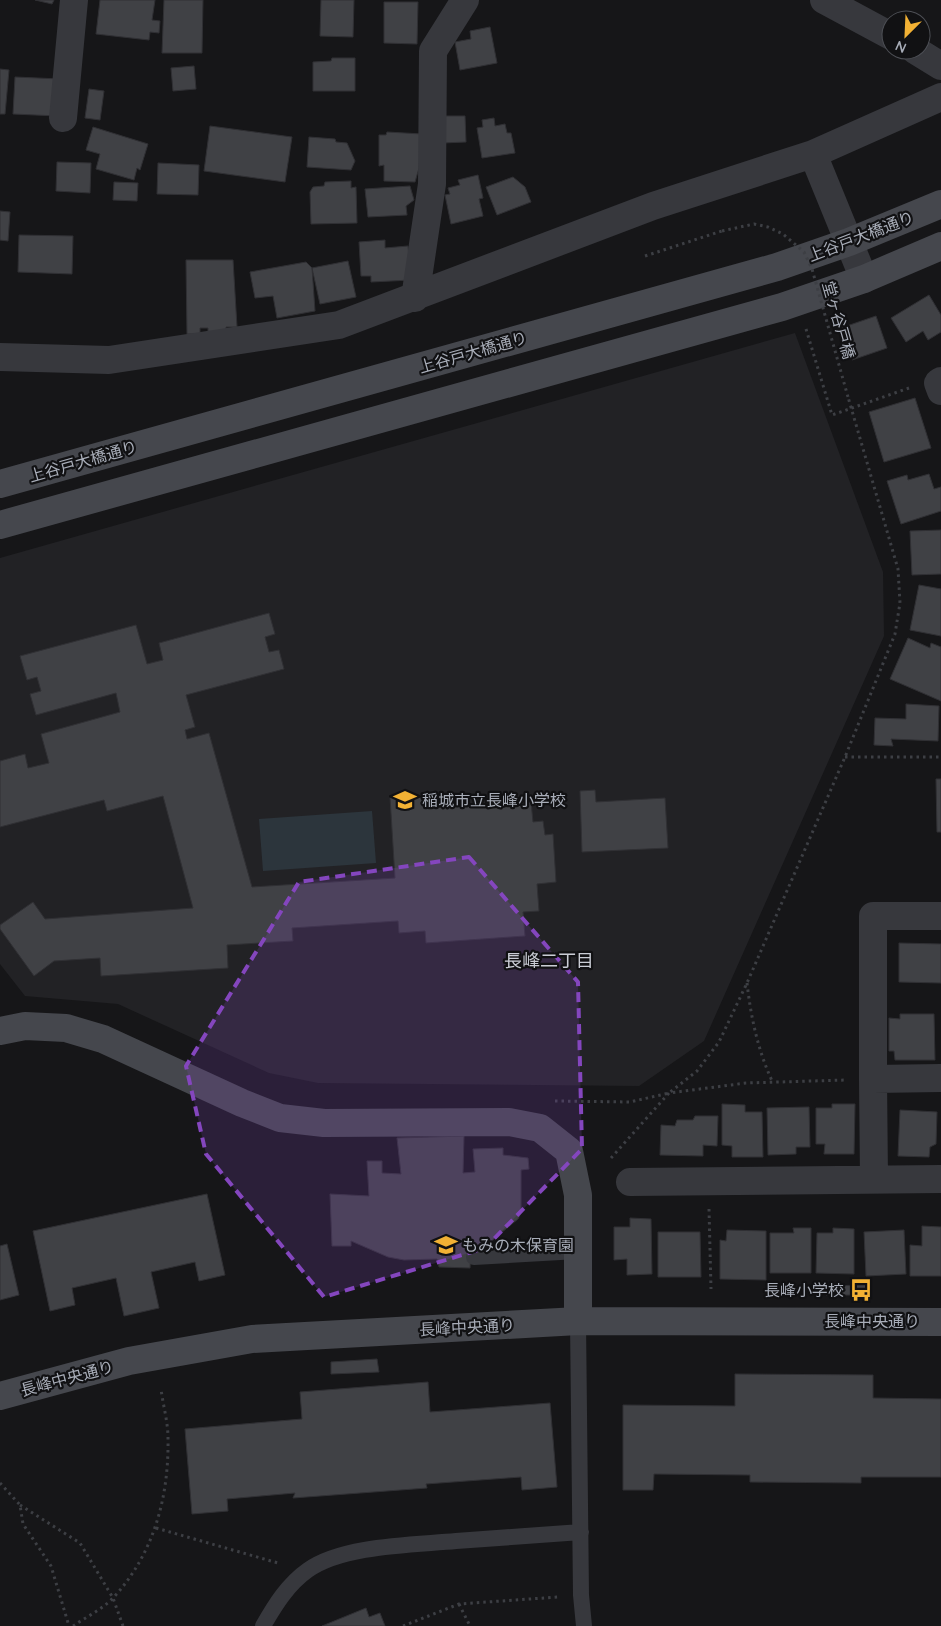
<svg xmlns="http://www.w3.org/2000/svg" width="941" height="1626" font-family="Quicksand,'Noto Sans JP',sans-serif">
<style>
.built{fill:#222225}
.water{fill:#2c353c}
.building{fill:#404145;stroke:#303034}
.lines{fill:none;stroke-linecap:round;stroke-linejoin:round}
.path{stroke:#3d3f44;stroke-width:3;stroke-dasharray:2.5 4;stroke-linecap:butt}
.lane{stroke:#37383d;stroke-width:16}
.street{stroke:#37383d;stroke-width:28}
.secondary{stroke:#45474d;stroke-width:28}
.path-bridge{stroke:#3d3f44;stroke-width:3;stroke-dasharray:2.5 4;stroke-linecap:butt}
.marked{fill:#8446be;fill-opacity:0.2;stroke:#8446be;stroke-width:4;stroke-dasharray:10 6;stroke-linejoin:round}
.labels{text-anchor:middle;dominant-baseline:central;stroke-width:4.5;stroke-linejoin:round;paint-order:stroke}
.street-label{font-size:16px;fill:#a8adb8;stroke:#111113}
.poi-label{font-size:16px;fill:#a8adb8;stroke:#111113;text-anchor:start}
.neighbourhood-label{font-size:18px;fill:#c9ccd4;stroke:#111113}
</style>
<rect width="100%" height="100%" fill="#161618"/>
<!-- built -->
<path class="built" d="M795,333L883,572L884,636L704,1041L639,1086L318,1083L269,1073L118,1004L25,996L0,964V558Z"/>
<!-- water -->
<path class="water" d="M372,811L376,863L263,871L259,819Z"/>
<!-- building -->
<path class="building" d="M35,0H54L52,4Z
M100,0H155L152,20L160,21L159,33L150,32L149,40L96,34Z
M164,0H203L202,53H162Z
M321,0H354L353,37L320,36Z
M384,2H418L417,44L384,43Z
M490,27L497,63L460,70L455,42L471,39L470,31Z
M332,58H355V91H313V62L331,61Z
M194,66L196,89L173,91L171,68Z
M0,69L9,70L5,114H0Z
M15,77L60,79L58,116L13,114Z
M89,89L104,91L100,120L85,118Z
M441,116H465L466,142L442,143Z
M494,118L495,126L505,124L507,133H511L515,153L482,158L477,128L483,127L482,120Z
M210,126L292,137L285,182L204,171Z
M93,127L148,144L140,170L137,168L134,180L96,169L100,154L86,150Z
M387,132L422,134L419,168L415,182L384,181V165L379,166V135H386Z
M309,137L335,139L336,142L347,143L355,161L351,170L307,167Z
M57,162L91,163L90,193L56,191Z
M158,163L199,165L198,195L157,194Z
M478,175L483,198L479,199L483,216L451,224L445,195L450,194L448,188L460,185L458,180Z
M513,177L525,187L531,202L497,215L486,187Z
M351,181V188L356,187L357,223L311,224L310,192L313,187L324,186L325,182Z
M114,182L138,183L137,201L113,200Z
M410,186L414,200L406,206L407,215L368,217L365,189Z
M0,211L10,212L8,241L0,240Z
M19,235L73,236L72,274L18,272Z
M385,240V248L408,246L411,280L371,282V276H361L359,242Z
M186,260H233L237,327H226V332H208V328H200V334H187Z
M348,261L356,297L320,304L312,268Z
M306,262L312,268L315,311L277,318L273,296L255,298L250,272Z
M929,295L941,315V332L928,340L923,331L906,342L891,318Z
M876,316L887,348L852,360L841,328Z
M915,398L931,448L884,462L869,412Z
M929,474L934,489L941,487V511L901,524L887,481L907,475L908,480Z
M941,530V574L912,575L910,531Z
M919,585L941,589V636L910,630Z
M269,613L275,634L265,637L269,652L279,650L284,669L186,695L195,727L185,730L187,739L209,733L252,887L395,878L390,797L429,795V808L531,802L533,822L543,821L545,835L553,834L556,882L537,884L539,911L523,912L525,936L426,943L425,931L399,933L398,921L292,928L293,941L227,945L228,968L101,976L100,958L54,961L34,976L0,929V925L33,902L45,919L193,908L163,796L107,811L104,800L0,827V761L25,754L28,768L49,763L41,734L120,712L116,693L36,715L30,694L41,691L37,677L27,680L20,656L136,625L147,664L163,660L159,643Z
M908,638L930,648L931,643L941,647V701L890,679Z
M906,704L939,706L938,741L891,739L893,746L874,745L875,718L906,719Z
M936,779H941V832H937Z
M595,790L596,802L665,798L668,848L582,852L580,791Z
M899,943L941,944V983L899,982Z
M900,1014H934L935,1060H895L894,1051H889V1018L900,1019Z
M722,1104L745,1105V1112H762L763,1157H732V1146L722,1145Z
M832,1104H855L854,1154H824L825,1144H816V1108H832Z
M809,1107L810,1147H796V1154L768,1155L767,1108Z
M900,1110L937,1112L936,1144L930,1147L929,1157L898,1156Z
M695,1116H718L717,1146L703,1145V1156L660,1155L661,1125L675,1126L677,1120H693Z
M464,1136L463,1173L475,1172L473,1149L503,1148V1155L528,1158L529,1169L521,1170V1213L518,1219L489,1243L471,1250L470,1268L439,1267L437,1259L404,1260L388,1257L351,1241V1246H332L330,1194L369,1196L367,1161H382V1173L401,1174L397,1138Z
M207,1194L225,1275L199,1281L195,1262L151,1272L159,1308L124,1316L116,1278L72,1288L75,1305L50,1311L33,1231Z
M630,1218L651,1219L652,1274L627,1275V1259L614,1260V1227H630Z
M922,1226L941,1227V1276H910V1245L922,1246Z
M793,1228H811V1273H770V1233H794Z
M833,1228L854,1229V1274L816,1273L817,1233H833Z
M727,1230L766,1231V1280L720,1279V1240L726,1241Z
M904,1230L906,1274L866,1276L864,1232Z
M658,1232H700L701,1277H658Z
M7,1244L19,1295L0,1300V1246Z
M866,1285L867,1295H826L825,1286Z
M377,1359L379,1372L331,1374V1362Z
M735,1374L873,1375V1398L941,1399V1477H861V1483L750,1482V1475L654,1474L653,1490H623V1405L735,1406Z
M428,1382L430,1412L550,1403L557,1487L522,1490L521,1477L426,1484L427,1488L293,1498L295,1493L227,1499L228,1511L192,1514L185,1429L302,1419L300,1392Z
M366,1608L369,1617L380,1613L385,1626H322Z"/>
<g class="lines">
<!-- path -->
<path class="path" d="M645,256L722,231
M806,329L832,415L909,388
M845,757H941
M747,983C751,1018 758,1051 773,1083
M555,1101L630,1102L669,1093L697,1071L719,1042L747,983L845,757L895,634L900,603L898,569L848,397
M611,1158L669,1093L746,1083L846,1080
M709,1209L711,1289
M0,1483L20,1505L23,1524L51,1566L69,1626
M20,1505L80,1543L113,1598L123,1626
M156,1528L278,1563
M459,1604L470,1626
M73,1626C86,1617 103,1609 114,1597C154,1553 169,1497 168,1438C168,1422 163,1405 161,1389
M403,1626L459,1604L558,1597"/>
<!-- lane -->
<path class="lane" d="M474,1257L578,1251
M578,1321L581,1595L584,1626
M263,1626C275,1605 288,1584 308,1570C343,1545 414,1545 456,1541C498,1538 539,1535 581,1532"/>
<!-- street -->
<path class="street" d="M824,0L891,36
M915,50L941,66
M63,118L74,0
M813,154L941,97
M415,298L432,184L433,51L465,0
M0,357L109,360L339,325L653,206L813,154L864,279
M941,381L938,383L941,391
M941,916H873V1079L941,1078
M873,1079L874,1179
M630,1182L941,1179"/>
<!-- secondary -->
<path class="secondary" d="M0,484L777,267L849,242L941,204
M0,525L782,307L864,279L941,246
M0,1031L25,1026L66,1028L103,1039L242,1103L280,1118L324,1123L509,1122L540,1128L569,1151L578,1195V1321
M0,1396L129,1361L252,1339L578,1321L941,1322"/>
<!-- path-bridge -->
<path class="path-bridge" d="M722,231L754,224L768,227L783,234L804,252L812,269L848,397"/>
</g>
<!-- marked area -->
<path class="marked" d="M469,857L578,982L582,1149L485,1248L324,1297L206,1154L186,1066L299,882Z"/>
<!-- icons -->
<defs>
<symbol id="school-bare" viewBox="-9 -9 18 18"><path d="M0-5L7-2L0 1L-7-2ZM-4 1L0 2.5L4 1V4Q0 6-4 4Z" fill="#f2b134" stroke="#111113" stroke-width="2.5" paint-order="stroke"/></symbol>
<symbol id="bus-bare" viewBox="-9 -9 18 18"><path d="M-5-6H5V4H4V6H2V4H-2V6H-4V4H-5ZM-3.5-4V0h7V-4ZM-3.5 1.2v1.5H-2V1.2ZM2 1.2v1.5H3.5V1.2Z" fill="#f2b134" stroke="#111113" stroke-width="2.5" paint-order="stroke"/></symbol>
</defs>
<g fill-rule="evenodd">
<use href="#school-bare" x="389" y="784" width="32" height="32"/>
<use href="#school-bare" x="430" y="1229" width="32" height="32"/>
<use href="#bus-bare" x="845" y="1274" width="32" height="32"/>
</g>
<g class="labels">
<!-- street labels -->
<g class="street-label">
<text transform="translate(861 236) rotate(-21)">上谷戸大橋通り</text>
<text transform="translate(839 320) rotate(74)">堂ヶ谷戸橋</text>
<text transform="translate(473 352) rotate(-16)">上谷戸大橋通り</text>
<text transform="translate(83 461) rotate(-16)">上谷戸大橋通り</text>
<text x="872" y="1321">長峰中央通り</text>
<text transform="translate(467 1327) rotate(-3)">長峰中央通り</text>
<text transform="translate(67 1378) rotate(-15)">長峰中央通り</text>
</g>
<!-- poi labels -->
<g class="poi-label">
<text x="422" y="800">稲城市立長峰小学校</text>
<text x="462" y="1245">もみの木保育園</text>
<text x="844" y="1290" text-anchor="end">長峰小学校</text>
</g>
<!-- neighbourhood labels -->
<g class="neighbourhood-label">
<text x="549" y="960">長峰二丁目</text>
</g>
</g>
<!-- north arrow -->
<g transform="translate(906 35) rotate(204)"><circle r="24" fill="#111113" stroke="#4d4f55"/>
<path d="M0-4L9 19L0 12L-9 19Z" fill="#f2b134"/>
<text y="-8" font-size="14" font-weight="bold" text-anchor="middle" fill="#a8adb8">N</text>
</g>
</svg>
